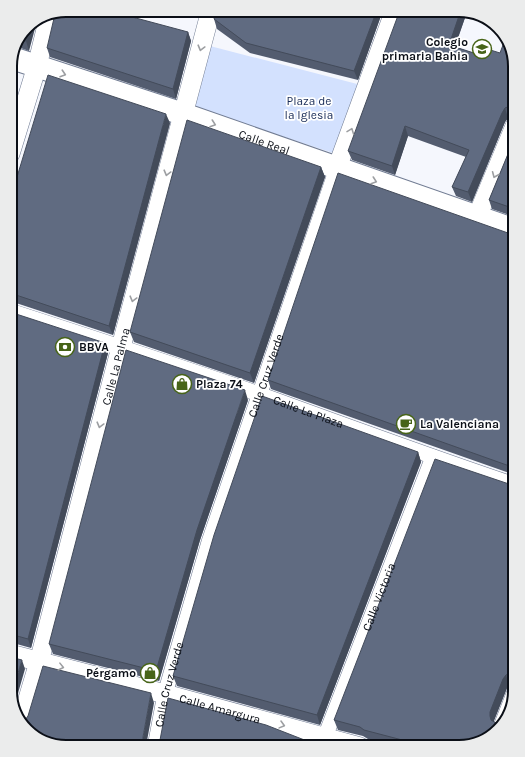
<svg xmlns="http://www.w3.org/2000/svg" width="525" height="757" font-family="Karla,sans-serif">
<style>
.green{fill:#d3e1fe}
.lines{fill:none;stroke-linecap:round;stroke-linejoin:round}
.pedestrian-casing{stroke:#717c93;stroke-width:16}
.minor-casing{stroke:#717c93;stroke-width:20}
.tertiary-casing{stroke:#717c93;stroke-width:24}
.pedestrian{stroke:#fff;stroke-width:15}
.minor{stroke:#fff;stroke-width:19}
.tertiary{stroke:#fff;stroke-width:22}
.wall{fill:#535c6f}
.shaded-wall{fill:#434b5a}
.building{fill:#606b81;stroke:#434b5a}
.oneway{stroke:#9d9fa2}
.labels{text-anchor:middle;dominant-baseline:central;stroke-width:3.5;stroke-linejoin:round;paint-order:stroke}
.poi-label{font-size:12px;font-weight:bold;fill:#0b0f17;stroke:#fff;text-anchor:start}
.park-label{font-size:12px;fill:#182b57;stroke:#fff}
.street-label{font-size:12px;fill:#0b0f17;stroke:#fff}
.rim{fill:none;stroke:#0b0f17;stroke-width:2}
</style>
<rect width="100%" height="100%" fill="#f5f7fd"/>
<!-- green -->
<path class="green" d="M210,46L361,85L333,153L193,107Z"/>
<g class="lines">
<defs>
<g id="pedestrian">
<path id="s1" d="M10,311C93,338 176,365 259,394C344,425 429,456 515,485"/>
<path d="M502,724L515,691"/>
<path id="s2" d="M325,737L433,457"/>
<path id="s3" d="M155,747L165,694L209,542L337,168"/>
</g>
<g id="minor">
<path d="M10,154L37,66L49,17"/>
<path d="M337,168L395,10"/>
<path d="M477,217L515,126"/>
<path id="s4" d="M10,654L165,694L360,747"/>
<path id="s5" d="M21,722L39,662L121,347L211,10"/>
</g>
<g id="tertiary">
<path id="s6" d="M12,58L183,114L515,230"/>
</g>
</defs>
<!-- pedestrian casing -->
<use href="#pedestrian" class="pedestrian-casing"/>
<!-- minor casing -->
<use href="#minor" class="minor-casing"/>
<!-- tertiary casing -->
<use href="#tertiary" class="tertiary-casing"/>
<!-- pedestrian -->
<use href="#pedestrian" class="pedestrian"/>
<!-- minor -->
<use href="#minor" class="minor"/>
<!-- tertiary -->
<use href="#tertiary" class="tertiary"/>
</g>
<!-- wall -->
<path class="wall" d="M180,10H200L198,15L194,12L181,14Z
M217,10H383L358,80L250,53L217,29L214,19Z
M462,10L467,12L455,47L515,66V115H513L508,118L505,122L472,202L456,196L452,187L466,157L408,136L395,175L352,160L348,151Z
M29,24V51L18,47Z
M188,32L191,41L176,99L50,57L47,48Z
M170,123L113,335L13,302H10V200Z
M515,137V217L492,209L489,200Z
M321,167L325,177L254,383L134,342L130,332Z
M515,232V475L271,389L268,380L508,233H514Z
M10,312L108,353L31,648L13,643H10Z
M248,400L200,540L159,681L53,654L49,644Z
M418,452L421,462L320,725L177,686L173,676Z
M509,484L514,485L515,484V682H513L509,684L507,688L493,722L496,723L500,724L504,722L507,719L487,740L459,747H397L368,739L363,736L338,730L334,720Z"/>
<!-- shaded-wall -->
<path class="shaded-wall" d="M197,10H200L198,15Z
M377,10H383L358,80L354,71Z
M461,10L467,12L452,54L449,45Z
M37,21L29,51L26,41L30,23Z
M188,32L191,41L176,99L173,89Z
M13,63L17,73L10,95V74Z
M505,108L508,118L505,122L472,202L468,192L502,113Z
M166,114L170,123L113,335L109,326Z
M405,126L408,136L395,175L392,166Z
M321,167L325,177L254,383L250,373Z
M105,343L108,353L31,648L28,639Z
M245,390L248,400L200,540L159,681L156,671L197,530Z
M418,452L421,462L320,725L317,715Z
M22,660L25,669L14,707L11,696Z
M506,675L509,684L507,688L494,721L493,725L490,716V712L503,679Z
M151,693L154,703L146,746L143,741V737Z
M307,741L309,747H305Z"/>
<!-- building -->
<path class="building" d="M66,10H106L188,32L173,89L47,48L55,14Z
M217,10H377L354,71L246,43L214,19Z
M400,10H461L449,45L480,55L484,48L500,53L506,37L508,38L515,66V107L510,106L505,108L502,113L468,192L452,187L469,150L405,126L392,166L348,151Z
M30,23L26,41L21,40L29,24Z
M10,62L13,63L10,74Z
M48,75L166,114L109,326L10,293V200Z
M187,120L321,167L250,373L130,332Z
M515,137V209L489,200Z
M338,173L508,233H514L515,232V468L268,380Z
M10,312L105,343L28,639L10,634Z
M126,350L245,390L197,530L156,671L49,644Z
M262,396L418,452L317,715L173,676L214,535Z
M435,459L509,484L514,485L515,484V674L510,673L506,675L503,679L490,712V716L491,720L496,723L500,724L504,722L507,718L509,713L507,719L487,740L459,747H429L364,730L360,727L334,720Z
M10,657L22,660L11,696L10,691Z
M43,666L151,693L143,737V741L146,745L150,747L155,746L159,743L160,740L168,698L266,725L307,741L305,747H63L35,738L21,723L25,720L28,716Z"/>
<!-- one-way arrows -->
<defs><path id="oneway-chevron" d="M-2-3.5L2.5 0L-2 3.5" fill="none" stroke-width="1.6" stroke-linecap="round" stroke-linejoin="round"/></defs>
<g class="oneway">
<use href="#oneway-chevron" transform="translate(201 48) rotate(105)"/>
<use href="#oneway-chevron" transform="translate(63 74) rotate(18)"/>
<use href="#oneway-chevron" transform="translate(213 124) rotate(19)"/>
<use href="#oneway-chevron" transform="translate(351 131) rotate(-69)"/>
<use href="#oneway-chevron" transform="translate(167 173) rotate(105)"/>
<use href="#oneway-chevron" transform="translate(495 175) rotate(113)"/>
<use href="#oneway-chevron" transform="translate(374 181) rotate(19)"/>
<use href="#oneway-chevron" transform="translate(133 299) rotate(105)"/>
<use href="#oneway-chevron" transform="translate(100 425) rotate(105)"/>
<use href="#oneway-chevron" transform="translate(61 667) rotate(14)"/>
<use href="#oneway-chevron" transform="translate(282 725) rotate(15)"/>
</g>
<!-- icons -->
<defs>
<symbol id="school-ring" viewBox="-11 -11 22 22"><circle r="9.5" fill="#fff" stroke="#476418" stroke-width="1.5"/><path d="M0-5L7-2L0 1L-7-2ZM-4 1L0 2.5L4 1V4Q0 6-4 4Z" fill="#476418"/></symbol>
<symbol id="bank-ring" viewBox="-11 -11 22 22"><circle r="9.5" fill="#fff" stroke="#476418" stroke-width="1.5"/><path d="M-6-4H6V4H-6ZM0-2.3a2.3 2.3 0 1 0 0 4.6a2.3 2.3 0 1 0 0-4.6Z" fill="#476418"/></symbol>
<symbol id="shop-ring" viewBox="-11 -11 22 22"><circle r="9.5" fill="#fff" stroke="#476418" stroke-width="1.5"/><path d="M-5-2.5h2.3a2.7 3.5 0 0 1 5.4 0H5L5.5 6h-11ZM-1.5-2.5h3a1.5 2.3 0 0 0-3 0Z" fill="#476418"/></symbol>
<symbol id="cafe-ring" viewBox="-11 -11 22 22"><circle r="9.5" fill="#fff" stroke="#476418" stroke-width="1.5"/><path d="M-5.5-4.5H6V0H3Q3 3.5 0 3.5H-2.5Q-5.5 3.5-5.5 0ZM3-3.2v2h1.7v-2ZM-6 4.5H4V6H-6Z" fill="#476418"/></symbol>
</defs>
<g fill-rule="evenodd">
<use href="#school-ring" x="471" y="38" width="22" height="22"/>
<use href="#bank-ring" x="54" y="336" width="22" height="22"/>
<use href="#shop-ring" x="171" y="373" width="22" height="22"/>
<use href="#cafe-ring" x="395" y="413" width="22" height="22"/>
<use href="#shop-ring" x="139" y="662" width="22" height="22"/>
</g>
<g class="labels">
<!-- poi labels -->
<g class="poi-label">
<text x="468" y="42" text-anchor="end">Colegio<tspan x="468" dy="14">primaria Bahia</tspan></text>
<text x="79" y="347">BBVA</text>
<text x="196" y="384">Plaza 74</text>
<text x="420" y="424">La Valenciana</text>
<text x="136" y="673" text-anchor="end">Pérgamo</text>
</g>
<!-- park labels -->
<g class="park-label">
<text x="309" y="101">Plaza de<tspan x="309" dy="14">la Iglesia</tspan></text>
</g>
<!-- street labels -->
<g class="street-label">
<text stroke="none"><textPath href="#s6" startOffset="266">Calle Real</textPath></text>
<text stroke="none"><textPath href="#s5" startOffset="368">Calle La Palma</textPath></text>
<text stroke="none"><textPath href="#s3" startOffset="388">Calle Cruz Verde</textPath></text>
<text stroke="none"><textPath href="#s1" startOffset="315">Calle La Plaza</textPath></text>
<text stroke="none"><textPath href="#s2" startOffset="150">Calle Victoria</textPath></text>
<text stroke="none"><textPath href="#s3" startOffset="64">Calle Cruz Verde</textPath></text>
<text stroke="none"><textPath href="#s4" startOffset="217">Calle Amargura</textPath></text>
</g>
</g>
<!-- crop -->
<path d="M0 0H525V757H0ZM66 17H459A49 49 0 0 1 508 66V691A49 49 0 0 1 459 740H66A49 49 0 0 1 17 691V66A49 49 0 0 1 66 17Z" fill="#ebecec" fill-rule="evenodd"/>
<path class="rim" d="M66 17H459A49 49 0 0 1 508 66V691A49 49 0 0 1 459 740H66A49 49 0 0 1 17 691V66A49 49 0 0 1 66 17Z"/>
</svg>
